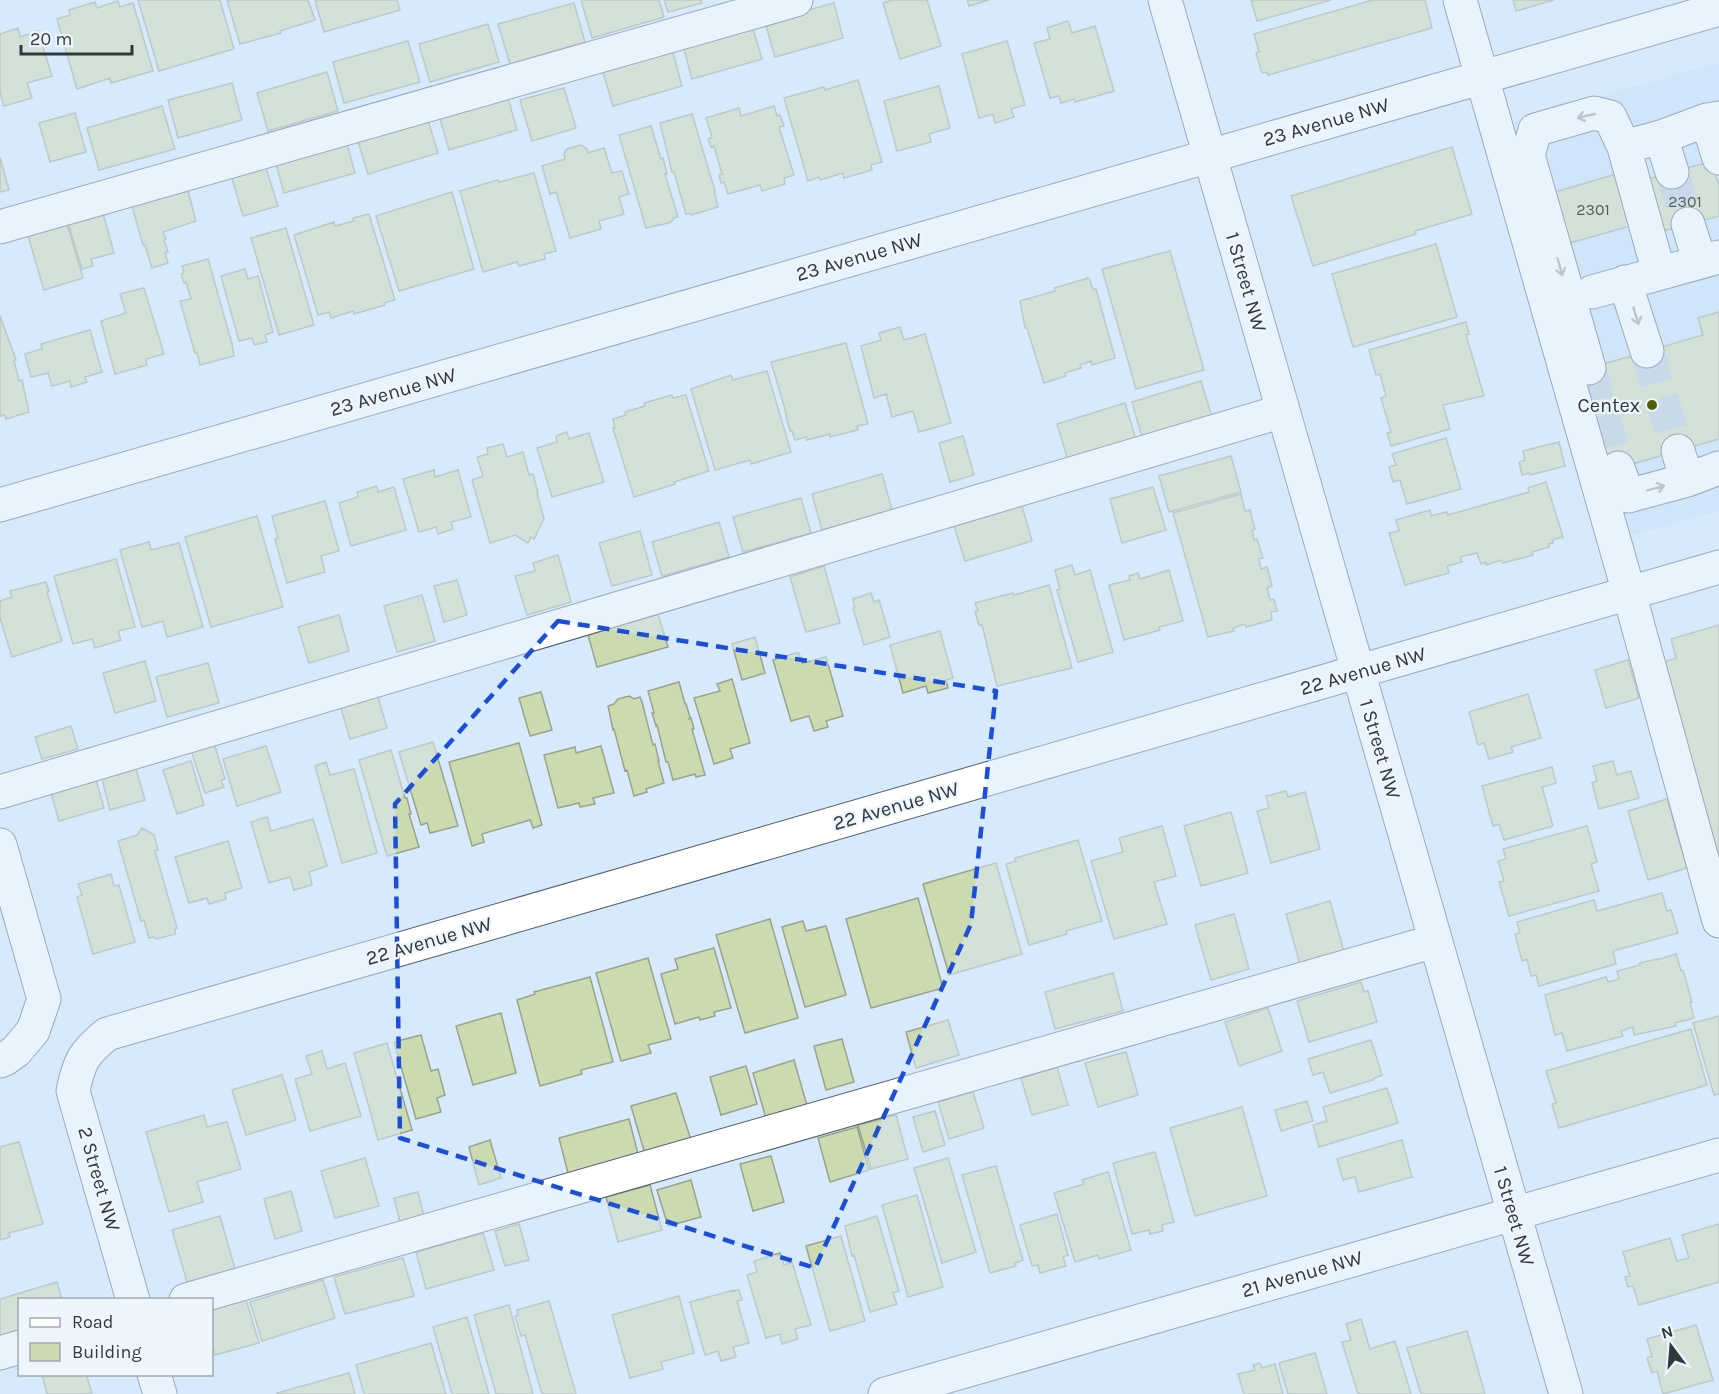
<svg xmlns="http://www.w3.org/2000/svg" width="1719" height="1394" font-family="Karla,sans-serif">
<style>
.built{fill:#c6dff6}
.building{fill:#ccdaaf;stroke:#9ca38d;stroke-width:1.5}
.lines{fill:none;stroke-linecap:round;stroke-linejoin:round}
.minor-tunnel{stroke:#b6c6d6;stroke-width:33;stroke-dasharray:33 16;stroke-linecap:butt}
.minor-casing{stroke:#4f5f6f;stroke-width:35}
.minor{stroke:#fff;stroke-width:33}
.oneway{stroke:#989c9f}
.marked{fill:none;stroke:#1d4ed8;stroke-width:4.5;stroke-dasharray:12 8;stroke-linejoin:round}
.poi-dot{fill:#4e6005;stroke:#eef6fd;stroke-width:2}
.labels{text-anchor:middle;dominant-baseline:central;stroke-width:4.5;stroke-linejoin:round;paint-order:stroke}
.number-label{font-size:16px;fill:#58605b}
.street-label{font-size:20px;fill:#31383f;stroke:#eef6fd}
.poi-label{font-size:20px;fill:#31383f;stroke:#eef6fd;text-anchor:end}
</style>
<rect width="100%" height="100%" fill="#d7eafc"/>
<!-- built -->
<path class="built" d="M1717,63L1719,69V511L1620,538L1504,124Z"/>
<!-- building -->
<path class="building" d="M138,0H220L234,49L159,71Z
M227,0H308L315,20L280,31L281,33L240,44Z
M315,0H397L400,10L324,32Z
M581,0H659L664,17L592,38Z
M664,0H701L702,3L668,12Z
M892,0H927L941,46L900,59L883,3Z
M967,0H989L969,6Z
M1251,0H1331L1257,21Z
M1373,0H1425L1432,28L1268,75L1267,72L1262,73L1256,53L1259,52L1254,34Z
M1513,0H1554L1516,11Z
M118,1L120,7L133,3L153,71L111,83L110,78L77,89L57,19L70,15L69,10L95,2L97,8Z
M574,3L585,42L510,64L498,24Z
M834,3L843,38L775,57L765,22Z
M1068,21L1072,33L1095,26L1114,91L1075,102L1074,99L1061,103L1059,96L1050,98L1034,43L1050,39L1047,28Z
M751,22L762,59L692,79L682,42Z
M488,24L499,62L430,82L419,44Z
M18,28L20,37L38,31L52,76L27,83L32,98L4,106L0,93V34Z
M408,41L420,82L344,103L333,62Z
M1007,41L1025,105L1011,109L1014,117L995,123L993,114L979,118L962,54Z
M672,49L682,86L613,106L602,69Z
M327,72L338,111L268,131L257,93Z
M858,80L882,162L871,165L872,170L844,178L843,173L820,180L819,177L808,181L784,98L824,87L825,90Z
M232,83L242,120L178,138L168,100Z
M939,86L950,128L929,134L931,142L897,151L884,101Z
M564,88L576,128L532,141L520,100Z
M506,91L517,130L449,150L438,112Z
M162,106L175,149L99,170L87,128Z
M774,106L777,116L780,115L784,126L779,127L794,175L784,178L785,184L762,191L760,185L728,194L724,182L721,183L719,175L722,174L714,146L711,147L708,139L712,137L706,118L739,108L741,116Z
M75,113L86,152L50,162L39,123Z
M692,114L715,191H714L718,207L691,215L690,213L686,214L674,172H672L660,123Z
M427,117L438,153L368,174L357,138Z
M651,126L661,159L663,158L667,174H665L678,217L674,218L671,222L661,225L658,224L659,225L646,228L619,135Z
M345,137L355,173L284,193L274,157Z
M581,145L587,149L588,153L604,148L612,173L622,171L629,194L619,197L624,214L599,221L601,229L570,238L556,192L550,194L542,166L565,159L564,154L567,149Z
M1452,147L1472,214L1415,231L1416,234L1313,266L1291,196Z
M0,157L9,190L0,192Z
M1712,161L1719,186V216L1659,232L1645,180Z
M265,165L278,206L243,216L231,175Z
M534,173L556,251L544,254L545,259L519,266L517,262L483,272L460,191L498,180L499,182Z
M1620,173L1634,225L1566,244L1551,193Z
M188,191L196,221L163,232L166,239L164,240L168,252L165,253L168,263L152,268L145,245H143L132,206Z
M452,192L474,269L399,291L376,216Z
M103,213L114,253L91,259L93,266L82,269L68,223Z
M369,214L395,300L384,303L385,305L354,314L353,311L331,318L329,312L318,315L294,235L334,222L335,226L354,221L353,218Z
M67,224L83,278L44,290L28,236Z
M286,228L314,325L279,335L251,238Z
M1436,244L1457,317L1353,347L1332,274Z
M1170,251L1204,370L1136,389L1102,269Z
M208,259L232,344L234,356L200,365L197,353H195L180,301L191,299L186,282L184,283L181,274L184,273L182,266Z
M245,269L248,279L258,276L273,332L265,335L267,342L254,345L252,338L239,341L221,276Z
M1089,278L1093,289H1096L1115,358L1092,365L1091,361L1080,365L1081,368L1065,373L1066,376L1044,383L1027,328H1025L1020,301L1055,291L1054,288Z
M144,288L164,354L146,359L147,365L115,374L101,321L126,313L120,294Z
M1719,312V439L1605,472L1576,372L1703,335L1698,318Z
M0,316L16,360L14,361L19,381L22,380L29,412L6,419L5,415L0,416Z
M1466,322L1469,334L1466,335L1484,396L1443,405L1450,429L1391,446L1387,433L1391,432L1381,398L1386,396L1380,374L1376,375L1369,350Z
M900,327L904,340L925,334L951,423L919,432L913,411L892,417L886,394L874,398L861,346L881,340L879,333Z
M90,330L102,372L85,377L87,382L71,387L70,381L52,386L48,373L31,377L25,354L42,349L41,344Z
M846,343L868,424L857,426L858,430L830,437V434L807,440L806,437L795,440L792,431H790L786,415L787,416L771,362Z
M767,371L791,452L751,464L750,460L715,470L691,389L731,375L733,380Z
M1201,381L1212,417L1142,437L1132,402Z
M672,395L673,398L686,395L709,471L674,482L675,484L634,497L613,428H615L613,419L626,415L625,412L645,406L644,403Z
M1125,403L1136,440L1068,460L1057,424Z
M567,432L569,439L589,433L604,482L552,497L537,448L557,442L556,436Z
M963,436L974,475L950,482L939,443Z
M1446,438L1461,489L1407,504L1400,480L1393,482L1389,467L1396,465L1392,454Z
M1559,442L1565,466L1530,475L1529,473L1522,475L1519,462L1525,460L1523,451Z
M503,444L507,457L523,452L529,475L533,474L538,493H537L544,519L534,539L531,537L528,543L515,535L490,543L472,480L483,476L477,457L488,454L487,448Z
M1231,456L1241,492L1169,512L1159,476Z
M434,470L435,477L458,470L471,517L451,522L453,529L438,534L436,527L419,532L403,479Z
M882,474L892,510L822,530L812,494Z
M1546,482L1563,537L1552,540L1553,543L1548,544L1549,547L1532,552L1533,555L1503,563L1502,560L1486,565V562L1481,564L1477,553L1460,557L1462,562L1447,566L1449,573L1405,585L1389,533L1399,531L1396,520L1430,510L1431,516L1447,512L1448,515L1529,492L1528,488Z
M377,486L378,492L394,487L406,530L351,546L339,503L358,497L357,492Z
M1153,487L1166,530L1122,543L1110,499Z
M1241,494L1245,511L1250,510L1255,529L1252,530L1254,540L1257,539L1263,558L1259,559L1261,569L1267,567L1272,586L1267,588L1270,600L1274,599L1277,611L1271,612L1272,620L1246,627L1245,624L1233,628L1234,631L1208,637L1173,513Z
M801,498L811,533L743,552L733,517Z
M325,501L339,551L321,556L325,572L287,583L275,539L278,538L272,516Z
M1022,506L1032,541L965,561L954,526Z
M257,516L283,607L211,627L185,537Z
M719,522L729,557L662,576L652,542Z
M640,531L652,575L612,586L599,543Z
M149,542L151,550L179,543L203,627L167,637L163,621L142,627L120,550Z
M558,555L571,602L527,615L515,576L535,571L533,563Z
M116,559L135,627L118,631L121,640L95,648L92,639L73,644L54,576Z
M1072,565L1075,575L1090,570L1113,652L1078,662L1057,590L1060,589L1055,570Z
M824,566L840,623L806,632L790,577Z
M1169,570L1183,621L1159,627L1160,630L1124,640L1109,585L1130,580L1129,576L1138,573L1140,579Z
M457,580L467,615L444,622L434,586Z
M46,582L49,591L47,592L62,641L12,657L0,618V601L12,597L10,591Z
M1049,585L1072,668L997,686L982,625H979L975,612L978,611L975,603L1013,593L1014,595Z
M871,593L874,602L879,600L890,637L864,645L853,608H855L853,599Z
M422,595L435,641L397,652L384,606Z
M657,611L668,647L597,667L587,631Z
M339,615L349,651L309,663L298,627Z
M1719,625V873L1660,663L1676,658L1671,639Z
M940,631L953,678L946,680L948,688L928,693L926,686L903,693L890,645Z
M755,637L765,673L742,680L732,644Z
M796,653H799L802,663L826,657L843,716L826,721L828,727L814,731L809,716L791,721L773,660Z
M1628,660L1639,698L1606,708L1595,670Z
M145,661L156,701L115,713L103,673Z
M208,663L219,703L167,717L156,677Z
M732,679L750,743L730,749L733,758L714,764L694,698L720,691L717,684Z
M679,682L685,704H686L690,717L689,719L691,718L694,729H692L705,775L696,777L695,774L673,780L668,762H666L657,725L656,726L652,713H654L648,691Z
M376,690L387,728L350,739L339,701Z
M541,692L552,730L530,736L519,698Z
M1528,694L1541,738L1511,747L1513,752L1489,759L1484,743L1478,745L1469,712Z
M629,696L634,699L640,697L642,702L653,745L655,744L659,761H658L664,783L646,789L647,792L634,796L627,770L625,771L614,729L613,730L608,706L614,704L618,699Z
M71,726L78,749L42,759L35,737Z
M433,742L458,826L430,833L427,823L421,825L399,752Z
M214,743L225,779L221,780L224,787L205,793L191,750Z
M519,743L542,825L533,828L530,820L482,834L484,842L472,846L449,762Z
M266,746L281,792L237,806L223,759Z
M601,746L614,793L593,798L595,804L580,807L579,803L558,808L544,755L575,747L576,753Z
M391,750L405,798H407L411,814H409L419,847L387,856L359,760Z
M191,761L204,805L177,814L163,770Z
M1613,761L1617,775L1631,771L1639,798L1599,809L1592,783L1597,781L1593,766Z
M134,762L145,800L110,810L100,772Z
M326,762L330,775L354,769L377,853L342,863L315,766Z
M1552,767L1556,783L1542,787L1553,826L1504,840L1499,824L1493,826L1482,786Z
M93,770L104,808L59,821L48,783Z
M1286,791L1288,797L1305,792L1320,849L1271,863L1257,811L1269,808L1266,796Z
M1667,799L1687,868L1648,880L1628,811Z
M1231,812L1248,873L1201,886L1184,826Z
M267,817L271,831L313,819L327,866L309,872L312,885L294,890L290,877L269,883L251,822Z
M1162,826L1176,876L1154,882L1167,924L1114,939L1091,861L1123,852L1119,838Z
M1587,826L1597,862L1591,864L1599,891L1509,916L1499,882L1504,881L1498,861L1506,859L1503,849Z
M142,828L154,835L158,850L155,851L177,928L175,929V934L157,939L153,937L149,938L144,920L141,921L118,841L137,835Z
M1078,840L1102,921L1066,931L1067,934L1029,945L1006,864L1016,861L1015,858Z
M228,841L242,888L225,893L226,899L209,904L207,898L189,903L175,857Z
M996,863L1022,954L949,975L923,884Z
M111,874L114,886L119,885L135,942L93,954L77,897L82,895L78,884Z
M1662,893L1667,911L1671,910L1678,933L1613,951L1616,964L1539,986L1536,975L1531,976L1527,959L1522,961L1515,934L1520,933L1517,922L1594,900L1597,911Z
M918,898L943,988L871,1008L846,919Z
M1330,901L1344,952L1300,964L1286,914Z
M1234,914L1249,969L1211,980L1195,925Z
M770,919L798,1018L745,1033L716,935Z
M803,921L806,931L826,926L846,995L805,1007L782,927Z
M714,948L731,1008L714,1012L715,1016L700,1020L699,1017L675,1024L661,974L678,969L675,959Z
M1676,954L1681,971L1683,970L1692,1002H1690L1694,1018L1675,1023L1676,1026L1634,1035L1633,1027L1621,1031L1623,1036L1567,1051L1562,1033L1555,1035L1545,995L1606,977L1608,982L1619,979L1617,971L1640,965V963L1657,959V960Z
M648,958L671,1039L648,1045L651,1053L621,1061L596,973Z
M1113,973L1123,1011L1055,1029L1045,992Z
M590,977L613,1062L581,1070L582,1074L540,1086L517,1000L535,994L534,992Z
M1361,982L1364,992L1368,991L1377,1022L1309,1042L1297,1001Z
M1268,1008L1282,1051L1239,1066L1225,1022Z
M501,1013L516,1073L473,1085L456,1026Z
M1719,1016V1094L1714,1095L1693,1023Z
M948,1020L959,1055L916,1068L906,1032Z
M1691,1029L1707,1085L1559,1128L1552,1104L1556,1103L1546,1071Z
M421,1035L431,1071L438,1069L445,1095L437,1098L441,1112L416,1119L394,1042Z
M842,1039L854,1082L826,1090L814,1046Z
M1371,1040L1382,1075L1373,1079V1080L1330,1093L1323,1072L1313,1075L1308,1059Z
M387,1043L412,1130L378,1140L354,1053Z
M322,1051L327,1069L345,1063L361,1116L310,1131L295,1079L312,1074L306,1056Z
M1126,1052L1138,1095L1098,1107L1085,1063Z
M794,1060L808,1109L767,1122L753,1073Z
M746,1066L757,1104L721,1115L710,1077Z
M1057,1067L1068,1105L1032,1115L1021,1078Z
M282,1075L296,1120L246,1135L232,1090Z
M1387,1088L1398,1123L1319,1147L1313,1125L1327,1121L1323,1107Z
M973,1092L984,1128L949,1139L938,1102Z
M676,1093L691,1140L645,1154L631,1106Z
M1307,1101L1313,1121L1281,1131L1275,1110Z
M1242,1107L1267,1196L1195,1216L1170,1128Z
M935,1111L945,1145L923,1152L913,1117Z
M204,1115L207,1127L227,1122L241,1169L197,1182L203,1202L169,1212L146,1132Z
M896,1115L908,1159L871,1169L858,1125Z
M629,1119L639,1158L569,1177L559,1138Z
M857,1127L869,1170L830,1182L818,1138Z
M490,1140L501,1178L479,1185L469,1147Z
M1402,1140L1412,1177L1359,1192L1355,1177L1343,1180L1337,1159Z
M19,1142L43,1224L9,1233L10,1237L0,1240V1147Z
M1155,1152L1174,1222L1162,1225L1163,1231L1150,1234L1149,1230L1132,1234L1113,1163Z
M771,1156L784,1202L753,1211L740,1164Z
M365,1158L379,1206L335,1218L321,1171Z
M948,1158L976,1252L942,1263L914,1168Z
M996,1166L1023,1260L1015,1263L1016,1266L990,1273L962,1175Z
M1108,1172L1131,1250L1099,1259L1098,1255L1075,1262L1054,1193L1084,1184L1082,1180Z
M691,1180L701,1217L668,1226L657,1190Z
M650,1185L662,1230L618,1242L606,1197Z
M291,1191L302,1231L275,1239L264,1199Z
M418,1192L424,1216L400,1222L394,1198Z
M917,1195L943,1287L908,1297L882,1205Z
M1057,1214L1068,1255L1063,1257L1066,1266L1040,1273L1038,1265L1032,1266L1020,1225Z
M220,1216L235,1269L187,1282L172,1230Z
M877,1216L899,1291L893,1293L897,1304L870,1312L854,1255L852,1256L845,1226Z
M519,1224L529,1260L505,1266L495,1231Z
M1719,1224V1282L1639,1305L1633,1286L1628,1287L1625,1277L1630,1276L1623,1252L1670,1238L1677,1261L1689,1258L1682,1235Z
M483,1233L494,1270L426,1289L416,1252Z
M841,1236L865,1321L830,1331L806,1246Z
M780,1253L784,1265L792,1262L811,1325L795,1329L798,1339L782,1344L780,1334L766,1338L747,1275L757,1272L754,1261Z
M403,1258L414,1296L345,1314L334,1277Z
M323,1280L335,1318L262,1341L250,1302Z
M57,1282L62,1300H20V1332L0,1338V1299Z
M734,1290V1291L739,1290L742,1300L737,1301L749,1343L733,1347L736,1357L721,1361L718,1351L705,1355L690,1302Z
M679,1296L694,1353L661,1362L663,1369L630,1378L612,1315Z
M246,1300L259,1343L215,1355L212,1344V1310Z
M549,1301L576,1394H542L525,1335L521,1336L515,1316L518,1315L517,1310Z
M509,1305L533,1394H496L474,1315Z
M467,1317L489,1394H452L433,1327Z
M1361,1319L1370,1349L1395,1341L1411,1394H1358L1342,1342L1351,1340L1346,1324Z
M1696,1325L1713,1380L1663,1394L1657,1371L1652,1373L1647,1358L1652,1356L1647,1339Z
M1467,1331L1485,1394H1421L1407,1348Z
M431,1343L446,1394H364L356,1365Z
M1315,1353L1327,1394H1288L1279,1363Z
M1260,1363L1262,1368L1275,1364L1283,1394H1244L1238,1374L1255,1370L1253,1365Z
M349,1373L355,1394H277V1393Z
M42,1374H86L92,1393L87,1394H47Z"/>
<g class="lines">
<!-- minor-tunnel -->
<path class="minor-tunnel" d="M1672,172L1688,224
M1647,351L1678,451
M1589,368L1618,468"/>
<defs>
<path id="minor" d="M1165,0L1566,1394
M1460,0L1629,593L1719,921
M1719,118L1707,120L1719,158
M1661,137L1672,172
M1688,224L1700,262
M0,227L796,0
M1659,273L1624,147L1661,137L1707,120
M1625,282L1647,351
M1592,292L1719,257
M1589,368L1528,155L1535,130L1594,113L1610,117L1624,147
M1678,451L1687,480
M1618,468L1628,496L1687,480L1719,468
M0,505L1719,9
M0,792L1283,411
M0,845L44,999L33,1031L16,1051L5,1059L0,1061
M133,1300L73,1091C79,1061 84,1053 107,1034L1719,567
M186,1300L1435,941
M0,1353L20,1347
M154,1374L160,1394
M885,1394L1719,1155"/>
</defs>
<!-- minor casing -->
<use href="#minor" class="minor-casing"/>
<!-- minor -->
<use href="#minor" class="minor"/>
</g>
<!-- one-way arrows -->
<defs><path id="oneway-shaft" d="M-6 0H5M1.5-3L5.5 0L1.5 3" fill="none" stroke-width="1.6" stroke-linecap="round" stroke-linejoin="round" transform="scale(1.5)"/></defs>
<g class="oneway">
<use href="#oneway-shaft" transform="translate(1586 116) rotate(167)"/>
<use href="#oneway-shaft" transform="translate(1560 267) rotate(74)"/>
<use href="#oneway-shaft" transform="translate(1636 316) rotate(73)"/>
<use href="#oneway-shaft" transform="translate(1656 488) rotate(-15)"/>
</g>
<!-- marked area -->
<path d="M0 0H1719V1394H0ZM558,621L996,691L971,924L815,1268L400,1138L395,804Z" fill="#d7eafc" fill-opacity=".55" fill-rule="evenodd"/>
<path class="marked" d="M558,621L996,691L971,924L815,1268L400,1138L395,804Z"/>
<!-- markers -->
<circle class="poi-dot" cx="1652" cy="405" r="6"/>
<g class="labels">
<!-- number labels -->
<g class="number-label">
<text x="1685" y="201">2301</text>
<text x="1593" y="209">2301</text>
</g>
<!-- street labels -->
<g class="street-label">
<text transform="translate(1326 122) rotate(-16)">23 Avenue NW</text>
<text transform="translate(859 257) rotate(-16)">23 Avenue NW</text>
<text transform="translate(1246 282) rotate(74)">1 Street NW</text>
<text transform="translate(393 392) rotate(-16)">23 Avenue NW</text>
<text transform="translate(1363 671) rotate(-16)">22 Avenue NW</text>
<text transform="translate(1380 749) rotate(74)">1 Street NW</text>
<text transform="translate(896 806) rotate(-16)">22 Avenue NW</text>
<text transform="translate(429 941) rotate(-16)">22 Avenue NW</text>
<text transform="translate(99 1179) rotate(74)">2 Street NW</text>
<text transform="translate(1514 1216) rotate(74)">1 Street NW</text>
<text transform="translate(1302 1274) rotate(-16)">21 Avenue NW</text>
</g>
<!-- poi labels -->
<g class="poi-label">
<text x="1640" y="405">Centex</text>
</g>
</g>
<!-- legend -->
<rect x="18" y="1298" width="195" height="78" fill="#eef6fd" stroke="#a2aab1" stroke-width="1.5"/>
<rect x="30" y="1318" width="30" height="9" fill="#ffffff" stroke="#a2aab1" stroke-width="1.5"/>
<text x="72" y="1328" font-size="18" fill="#31383f">Road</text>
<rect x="30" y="1343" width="30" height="18" fill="#ccdaaf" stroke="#a2aab1" stroke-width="1.5"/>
<text x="72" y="1358" font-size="18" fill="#31383f">Building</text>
<!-- north arrow -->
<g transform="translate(1671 1346) rotate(344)" stroke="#eef6fd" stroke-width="4.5" paint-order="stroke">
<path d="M0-4.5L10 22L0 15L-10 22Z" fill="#31383f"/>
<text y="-9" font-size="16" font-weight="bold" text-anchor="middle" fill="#31383f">N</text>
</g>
<!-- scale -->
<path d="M21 45v9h111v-9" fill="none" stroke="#31383f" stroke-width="3"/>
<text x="30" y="45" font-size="18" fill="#31383f" stroke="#eef6fd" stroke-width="4.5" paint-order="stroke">20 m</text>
</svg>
